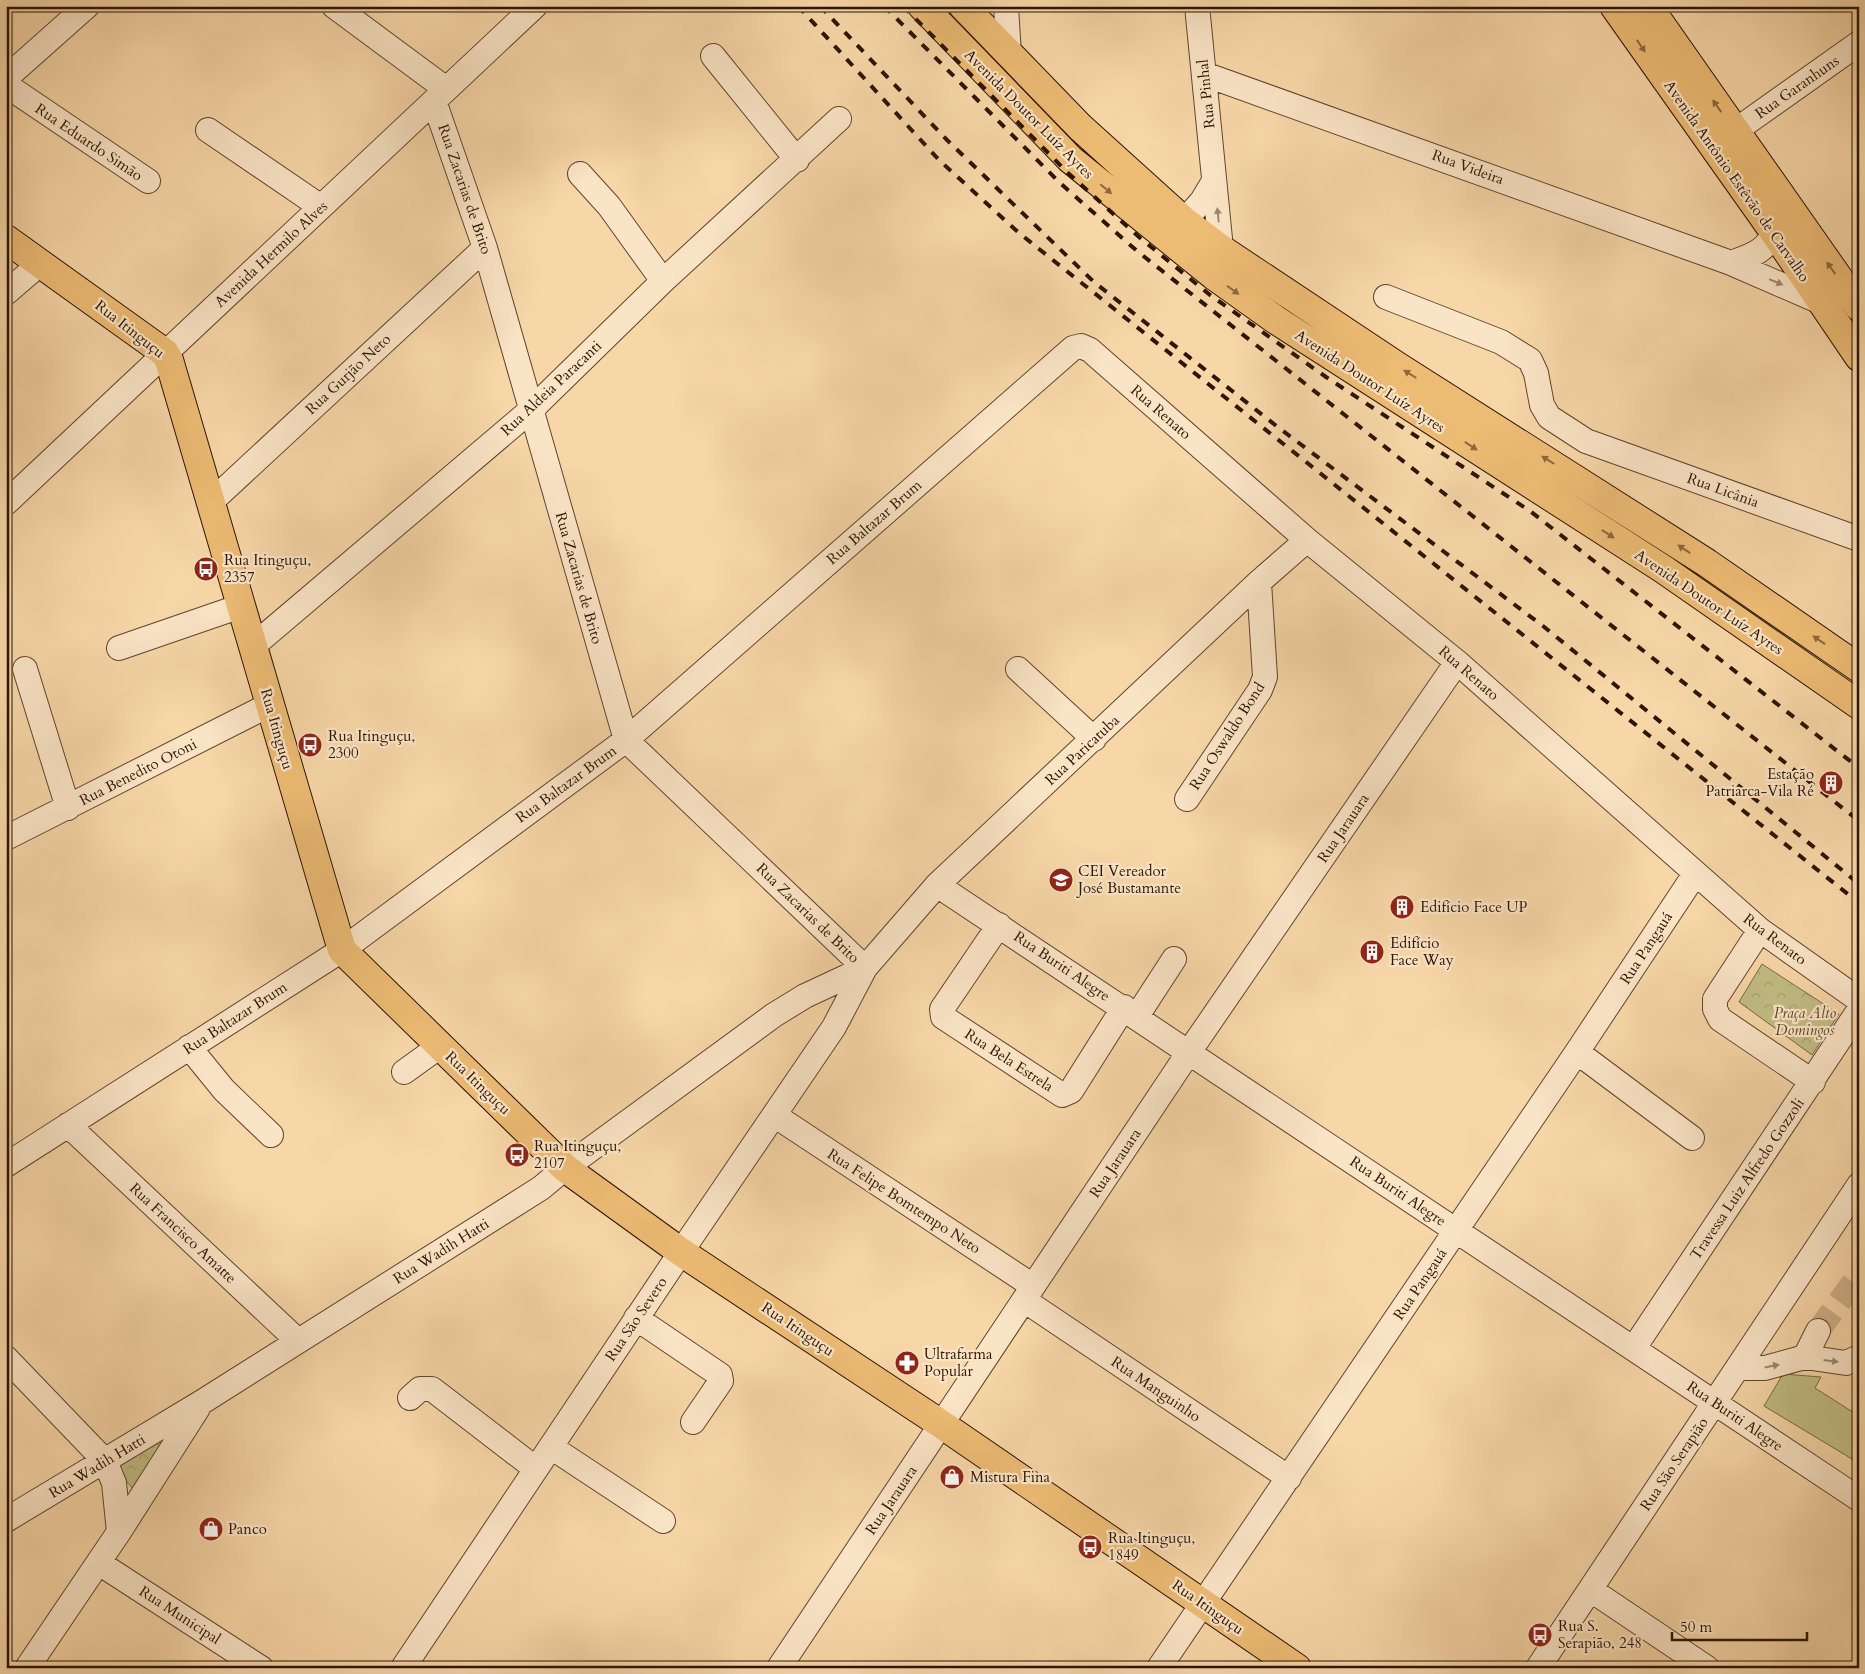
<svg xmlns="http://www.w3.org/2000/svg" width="1865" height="1674" font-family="Cardo,serif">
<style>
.grass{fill:#c1bd84;stroke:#776942}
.forest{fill:url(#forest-crowns);stroke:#776942}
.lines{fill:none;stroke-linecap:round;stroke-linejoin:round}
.minor-tunnel{stroke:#cfaf87;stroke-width:24;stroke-dasharray:24 12;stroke-linecap:butt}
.minor-casing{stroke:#60452b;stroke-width:26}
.major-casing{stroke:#2d1501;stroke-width:30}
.highway-casing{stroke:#2d1501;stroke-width:30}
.minor{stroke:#fae4c6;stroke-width:24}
.major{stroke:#ecbb74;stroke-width:28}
.highway{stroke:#ecbb74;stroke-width:28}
.rail{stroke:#2d1501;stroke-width:4;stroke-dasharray:9 9;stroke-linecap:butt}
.oneway{fill:#8c683a}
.oneway2{fill:#9e876d}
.labels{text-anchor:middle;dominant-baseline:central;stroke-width:4.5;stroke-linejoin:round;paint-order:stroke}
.street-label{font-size:15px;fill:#2d1501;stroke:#fae4c6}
.poi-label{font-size:15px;fill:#2d1501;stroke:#fae4c6;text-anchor:start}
.park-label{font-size:15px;font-style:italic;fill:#594728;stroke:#fae4c6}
</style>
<defs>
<pattern id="forest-crowns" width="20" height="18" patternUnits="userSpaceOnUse" patternTransform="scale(1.25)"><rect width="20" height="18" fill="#c1bd84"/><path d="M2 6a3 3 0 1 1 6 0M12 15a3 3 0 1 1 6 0" fill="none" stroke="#a6a270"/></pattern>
</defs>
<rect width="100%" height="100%" fill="#f7d6a8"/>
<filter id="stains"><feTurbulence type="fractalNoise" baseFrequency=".004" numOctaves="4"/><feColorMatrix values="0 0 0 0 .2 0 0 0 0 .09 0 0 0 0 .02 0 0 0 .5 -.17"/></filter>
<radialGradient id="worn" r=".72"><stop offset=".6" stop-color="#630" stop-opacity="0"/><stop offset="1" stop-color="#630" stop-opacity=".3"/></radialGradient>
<!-- grass -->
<path class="grass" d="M1783,1374L1821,1377L1815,1388L1859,1416L1857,1462L1764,1406Z"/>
<!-- forest -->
<path class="forest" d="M1762,964L1839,1014L1812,1055L1739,1002Z
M175,1428L137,1493L111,1465Z"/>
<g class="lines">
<!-- minor-tunnel -->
<path class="minor-tunnel" d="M1818,1331L1859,1275"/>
<defs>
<path id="minor" d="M334,6L446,89
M1006,6L1009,55
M1197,6L1221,249
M713,56L797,160
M1204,74L1731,263L1823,303
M6,78L87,6
M6,85L148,181
M434,101L485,248L626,740L865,968
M208,130L321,207
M1735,131L1859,43
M580,174L609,206L663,281
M1184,221L1202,201L1214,181
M1731,263C1750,256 1766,252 1774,232
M6,293L41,263
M1386,297L1501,342L1530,360L1536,373L1542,405L1549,417L1586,441L1859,539
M212,501L485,248
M6,503L535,6
M253,646L531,410L663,281L839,119
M119,648L241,606
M25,669L68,808
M1018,669L1094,739
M1187,799L1260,690L1265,677L1259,582
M6,838L269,705
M937,885L1859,1499
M999,925L942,1009L943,1017L1062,1095L1071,1091L1124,1007
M1760,930L1715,999V1009L1720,1019L1813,1082
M1137,1016L1174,959
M189,1047L224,1090L271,1135
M1577,1052L1692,1138
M404,1072L440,1046
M774,1115L1033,1286
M68,1125L298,1341
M6,1165L342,950L626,740L1073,348L1081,346L1090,350L1307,540L1457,662L1760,930L1859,1000
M1024,1300L1289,1478
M636,1318L720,1375L721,1381L693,1422
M1634,1348L1859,1010
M1805,1357L1818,1331
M6,1358L105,1461L114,1483L119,1532
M1738,1368H1765L1805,1357L1846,1363L1857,1358
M410,1398L420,1389H432L536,1469
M551,1447L663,1521
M6,1520L202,1402L541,1188L565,1168L774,1015L805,996L865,968
M99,1563L261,1668
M1591,1590L1707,1668
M27,1668L119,1532L198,1408
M403,1668L681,1252L834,1027L865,968L937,885L1259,582L1307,540
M779,1668L1189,1052L1457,662
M1159,1668L1577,1052L1695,874
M1538,1668L1859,1185"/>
<path id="major" d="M1614,6L1774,232L1859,357
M1648,6L1859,307
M6,239L165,353L169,360L342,950L565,1168L681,1252L941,1424L1297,1668"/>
<path id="highway" d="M922,6L1070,159L1213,275L1276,320L1663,569L1859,705
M963,6L1080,127L1184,221L1221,249L1397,366L1707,563L1859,668"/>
</defs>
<!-- minor casing -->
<use href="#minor" class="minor-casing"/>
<!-- major casing -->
<use href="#major" class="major-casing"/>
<!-- highway casing -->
<use href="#highway" class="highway-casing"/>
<!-- minor -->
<use href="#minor" class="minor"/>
<!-- major -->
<use href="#major" class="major"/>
<!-- highway -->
<use href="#highway" class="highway"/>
<!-- rail -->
<path class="rail" d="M798,6L939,160L1019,233L1859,903
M820,6L947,140L1094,282L1279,428L1543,626L1859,884
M884,6L1060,183L1137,251L1859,821
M903,6L1068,173L1139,237L1210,295L1326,377L1530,511L1859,768"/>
</g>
<!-- one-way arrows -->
<defs><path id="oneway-solid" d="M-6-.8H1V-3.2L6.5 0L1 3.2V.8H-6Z" transform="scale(1.25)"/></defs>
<g class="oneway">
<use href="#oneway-solid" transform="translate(1641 46) rotate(56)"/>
<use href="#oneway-solid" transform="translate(1717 106) rotate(-125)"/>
<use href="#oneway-solid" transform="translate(1106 189) rotate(40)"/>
<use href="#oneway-solid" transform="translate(1831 268) rotate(-125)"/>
<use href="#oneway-solid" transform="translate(1233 290) rotate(35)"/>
<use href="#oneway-solid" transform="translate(1410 374) rotate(-148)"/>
<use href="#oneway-solid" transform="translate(1471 446) rotate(33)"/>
<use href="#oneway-solid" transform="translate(1548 460) rotate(-148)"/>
<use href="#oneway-solid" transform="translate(1608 534) rotate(33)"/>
<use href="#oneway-solid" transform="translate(1684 549) rotate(-147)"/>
<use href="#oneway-solid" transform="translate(1819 640) rotate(-146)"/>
</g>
<g class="oneway2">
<use href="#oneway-solid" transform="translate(1218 215) rotate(-96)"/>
<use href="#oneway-solid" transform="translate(1776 282) rotate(23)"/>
<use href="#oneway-solid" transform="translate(1831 1361) rotate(7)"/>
<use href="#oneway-solid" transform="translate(1772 1366) rotate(-11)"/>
</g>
<!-- icons -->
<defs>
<symbol id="bus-disc" viewBox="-11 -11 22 22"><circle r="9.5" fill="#8f2418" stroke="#fae4c6"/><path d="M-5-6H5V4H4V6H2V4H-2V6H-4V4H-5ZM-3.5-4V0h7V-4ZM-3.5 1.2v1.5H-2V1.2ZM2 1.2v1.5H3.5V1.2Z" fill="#fff"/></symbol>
<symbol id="building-disc" viewBox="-11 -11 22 22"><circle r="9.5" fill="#8f2418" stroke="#fae4c6"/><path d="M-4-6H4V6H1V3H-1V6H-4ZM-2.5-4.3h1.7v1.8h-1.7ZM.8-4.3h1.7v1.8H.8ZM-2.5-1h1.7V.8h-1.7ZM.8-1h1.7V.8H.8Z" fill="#fff"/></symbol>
<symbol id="school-disc" viewBox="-11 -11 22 22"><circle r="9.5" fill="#8f2418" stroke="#fae4c6"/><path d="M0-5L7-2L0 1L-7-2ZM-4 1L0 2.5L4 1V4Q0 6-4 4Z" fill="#fff"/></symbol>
<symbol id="pharmacy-disc" viewBox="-11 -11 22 22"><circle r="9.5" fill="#8f2418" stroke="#fae4c6"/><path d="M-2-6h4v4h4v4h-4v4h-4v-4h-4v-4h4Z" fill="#fff"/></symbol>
<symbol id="shop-disc" viewBox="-11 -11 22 22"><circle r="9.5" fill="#8f2418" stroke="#fae4c6"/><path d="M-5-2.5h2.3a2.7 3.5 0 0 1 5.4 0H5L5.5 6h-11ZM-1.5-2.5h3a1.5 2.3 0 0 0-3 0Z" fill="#fff"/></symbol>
</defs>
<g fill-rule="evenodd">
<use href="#bus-disc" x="192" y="555" width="28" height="28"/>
<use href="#bus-disc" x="296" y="731" width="28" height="28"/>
<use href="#building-disc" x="1817" y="769" width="28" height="28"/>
<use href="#school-disc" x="1047" y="866" width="28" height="28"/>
<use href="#building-disc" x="1388" y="893" width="28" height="28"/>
<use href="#building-disc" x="1358" y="938" width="28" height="28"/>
<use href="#bus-disc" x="503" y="1141" width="28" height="28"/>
<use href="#pharmacy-disc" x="893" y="1349" width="28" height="28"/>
<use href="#shop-disc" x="938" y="1463" width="28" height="28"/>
<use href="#shop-disc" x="197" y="1515" width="28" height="28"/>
<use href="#bus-disc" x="1076" y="1533" width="28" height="28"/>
<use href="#bus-disc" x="1526" y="1621" width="28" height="28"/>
</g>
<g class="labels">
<!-- street labels -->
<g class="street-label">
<text transform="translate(1797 87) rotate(-35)">Rua Garanhuns</text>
<text transform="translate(1206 94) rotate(-96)">Rua Pinhal</text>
<text transform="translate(1029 114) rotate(45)">Avenida Doutor Luíz Ayres</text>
<text transform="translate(89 142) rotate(34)">Rua Eduardo Simão</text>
<text transform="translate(1468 167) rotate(20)">Rua Videira</text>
<text transform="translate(1737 181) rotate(55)">Avenida Antônio Estêvão de Carvalho</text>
<text transform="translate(465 189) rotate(71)">Rua Zacarias de Brito</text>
<text transform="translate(271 254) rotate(-43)">Avenida Hermilo Alves</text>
<text transform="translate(130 329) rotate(38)">Rua Itinguçu</text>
<text transform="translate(348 374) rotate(-43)">Rua Gurjão Neto</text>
<text transform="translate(1370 381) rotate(33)">Avenida Doutor Luíz Ayres</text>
<text transform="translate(551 388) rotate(-43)">Rua Aldeia Paracanti</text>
<text transform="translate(1161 412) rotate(41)">Rua Renato</text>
<text transform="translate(1723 490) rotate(20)">Rua Licânia</text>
<text transform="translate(874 522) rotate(-41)">Rua Baltazar Brum</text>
<text transform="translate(579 578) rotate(74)">Rua Zacarias de Brito</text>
<text transform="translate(1709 602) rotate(34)">Avenida Doutor Luíz Ayres</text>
<text transform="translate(1469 673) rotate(41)">Rua Renato</text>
<text transform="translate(277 729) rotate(74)">Rua Itinguçu</text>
<text transform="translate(1227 736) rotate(-57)">Rua Oswaldo Bond</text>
<text transform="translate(1082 750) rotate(-43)">Rua Paricatuba</text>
<text transform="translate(138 772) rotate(-27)">Rua Benedito Otoni</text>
<text transform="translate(566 784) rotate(-36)">Rua Baltazar Brum</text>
<text transform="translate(1343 828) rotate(-56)">Rua Jarauara</text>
<text transform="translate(808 913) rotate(44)">Rua Zacarias de Brito</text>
<text transform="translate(1775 939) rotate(37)">Rua Renato</text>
<text transform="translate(1646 948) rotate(-57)">Rua Pangauá</text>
<text transform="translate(1062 966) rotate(34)">Rua Buriti Alegre</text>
<text transform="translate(235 1018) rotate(-33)">Rua Baltazar Brum</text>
<text transform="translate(1009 1060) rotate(33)">Rua Bela Estrela</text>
<text transform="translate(478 1083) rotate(44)">Rua Itinguçu</text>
<text transform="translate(1115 1163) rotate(-56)">Rua Jarauara</text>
<text transform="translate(1747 1179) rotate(-56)">Travessa Luiz Alfredo Gozzoli</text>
<text transform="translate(1398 1191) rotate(34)">Rua Buriti Alegre</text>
<text transform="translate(904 1201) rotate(33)">Rua Felipe Bomtempo Neto</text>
<text transform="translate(183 1233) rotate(43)">Rua Francisco Amatte</text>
<text transform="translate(441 1251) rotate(-32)">Rua Wadih Hatti</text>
<text transform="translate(1420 1284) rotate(-56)">Rua Pangauá</text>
<text transform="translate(636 1319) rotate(-56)">Rua São Severo</text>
<text transform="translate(798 1329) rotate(34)">Rua Itinguçu</text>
<text transform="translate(1156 1389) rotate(34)">Rua Manguinho</text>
<text transform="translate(1735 1416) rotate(34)">Rua Buriti Alegre</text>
<text transform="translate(1674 1464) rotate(-56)">Rua São Serapião</text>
<text transform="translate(97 1466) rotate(-31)">Rua Wadih Hatti</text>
<text transform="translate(891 1500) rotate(-56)">Rua Jarauara</text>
<text transform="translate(1208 1607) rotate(35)">Rua Itinguçu</text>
<text transform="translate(180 1615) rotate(33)">Rua Municipal</text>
</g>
<!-- poi labels -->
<g class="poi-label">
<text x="224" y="560">Rua Itinguçu,<tspan x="224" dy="17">2357</tspan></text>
<text x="328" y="736">Rua Itinguçu,<tspan x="328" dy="17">2300</tspan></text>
<text x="1814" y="774" text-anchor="end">Estação<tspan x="1814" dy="17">Patriarca-Vila Ré</tspan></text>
<text x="1078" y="871">CEI Vereador<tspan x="1078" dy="17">José Bustamante</tspan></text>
<text x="1420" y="907">Edifício Face UP</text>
<text x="1390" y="943">Edifício<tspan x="1390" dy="17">Face Way</tspan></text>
<text x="534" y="1146">Rua Itinguçu,<tspan x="534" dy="17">2107</tspan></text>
<text x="924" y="1354">Ultrafarma<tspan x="924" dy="17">Popular</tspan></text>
<text x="970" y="1477">Mistura Fina</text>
<text x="228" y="1529">Panco</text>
<text x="1108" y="1538">Rua Itinguçu,<tspan x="1108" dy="17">1849</tspan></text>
<text x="1558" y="1626">Rua S.<tspan x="1558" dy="17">Serapião, 248</tspan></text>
</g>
<!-- park labels -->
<g class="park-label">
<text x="1805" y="1013">Praça Alto<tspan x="1805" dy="17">Domingos</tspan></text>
</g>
</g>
<!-- margin -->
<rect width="1865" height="1674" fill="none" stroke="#f7d6a8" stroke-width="25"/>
<rect x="8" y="8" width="1850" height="1659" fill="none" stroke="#2d1501" stroke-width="2.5"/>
<rect x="12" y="12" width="1840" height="1649" fill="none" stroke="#2d1501"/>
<!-- scale -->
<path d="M1672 1632v8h135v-8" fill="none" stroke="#2d1501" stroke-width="2.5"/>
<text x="1680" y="1632" font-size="15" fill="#2d1501" stroke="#fae4c6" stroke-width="4" paint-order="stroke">50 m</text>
<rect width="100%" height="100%" filter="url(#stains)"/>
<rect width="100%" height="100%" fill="url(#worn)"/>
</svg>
